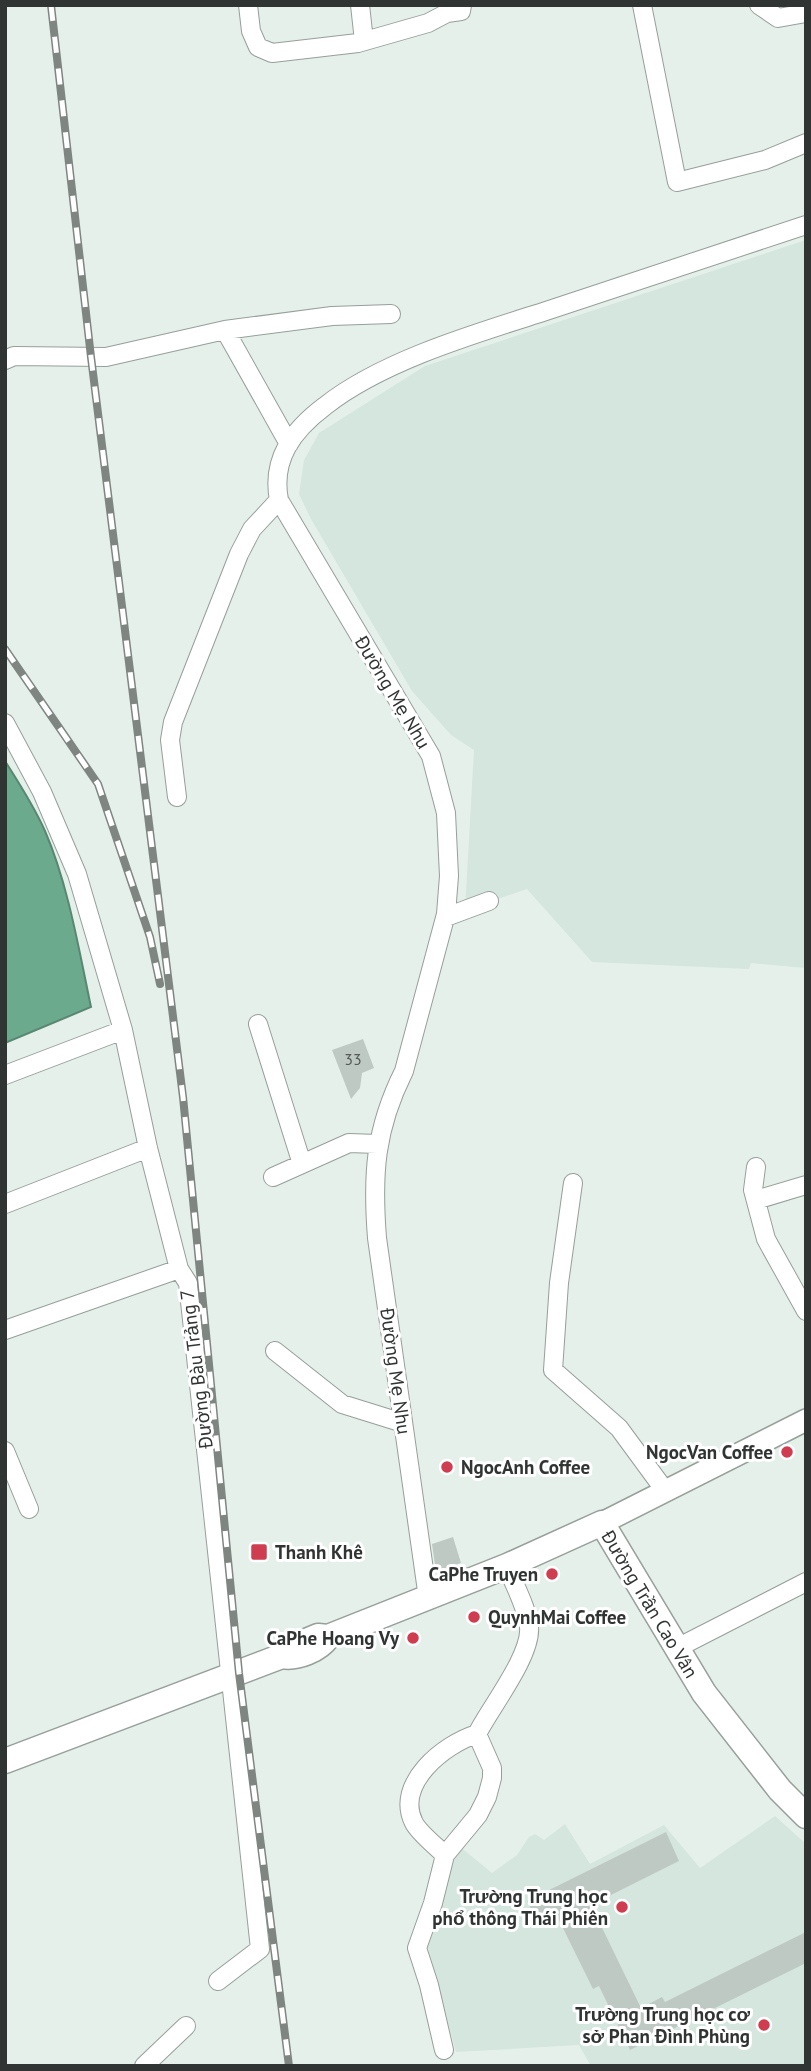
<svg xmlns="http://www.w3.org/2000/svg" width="811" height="2071" font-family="'PT Sans',sans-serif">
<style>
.built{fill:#d4e6dd}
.water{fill:#6baa8d;stroke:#598772;stroke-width:2}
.building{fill:#bfc9c4}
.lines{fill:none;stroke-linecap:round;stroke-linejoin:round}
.minor-casing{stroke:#969f9a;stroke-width:20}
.tertiary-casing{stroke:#969f9a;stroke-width:24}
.secondary-casing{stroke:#969f9a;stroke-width:27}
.minor{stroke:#fff;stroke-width:18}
.tertiary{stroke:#fff;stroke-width:21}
.secondary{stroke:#fff;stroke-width:24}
.rail-casing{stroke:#7f8682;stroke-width:8}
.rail{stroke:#fff;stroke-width:5;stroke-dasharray:16;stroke-linecap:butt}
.poi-dot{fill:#ce3d50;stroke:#fff;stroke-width:2.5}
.labels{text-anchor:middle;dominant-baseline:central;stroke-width:6;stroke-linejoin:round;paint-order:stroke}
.number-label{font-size:16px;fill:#545956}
.street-label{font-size:19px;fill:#303432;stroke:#fff}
.poi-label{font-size:19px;font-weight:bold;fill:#303432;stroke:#fff;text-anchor:end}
</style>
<rect width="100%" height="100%" fill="#e5f0ea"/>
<!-- built -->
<path class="built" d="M806,240V968L751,963L749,969L592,962L527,889L465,910L474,750L451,735L412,691L311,519L299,494L304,460L319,433L425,366Z
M775,1816L806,1844V2066H591L579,2045L456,2052L426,1941L459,1846L492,1873L517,1855L529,1837L535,1834L544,1840L565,1824L590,1864L664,1825L700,1868Z"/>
<!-- water -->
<path class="water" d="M5,761C19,783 34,806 45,831C68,884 79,950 91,1007L5,1043Z"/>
<!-- building -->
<path class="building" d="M363,1039L374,1068L362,1073L360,1088L351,1099L332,1050Z
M453,1537L461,1563L436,1572L432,1544Z
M666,1832L679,1861L591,1905L641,2008L662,1997L665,2002L806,1932V1963L630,2050L599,1986L593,1989L558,1918L540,1927L527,1901Z"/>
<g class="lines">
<defs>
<path id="minor" d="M248,5L251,31L258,47L272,53L358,43L428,23L447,13L461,11L462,5
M360,5L364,41
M642,5L677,182L765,160L806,143
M759,5L778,18L806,13
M225,330L289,444
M5,360L14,356L106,357L225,330L332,316L391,314
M5,723L42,792L77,874L123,1030L148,1148L179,1269L188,1283L260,1949L218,1981
M177,797L170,740L173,722L239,554L252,529L279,500
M446,917L489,901
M258,1024L302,1164
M5,1075L123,1030
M756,1167L753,1190L766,1239L806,1311
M273,1177L349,1143L377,1144
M573,1183L559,1283L553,1370L619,1428L666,1492
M756,1200L806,1185
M5,1204L148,1148
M5,1330L179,1269
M275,1351L342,1404L403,1423
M5,1451L29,1509
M428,1598L377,1238C372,1174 375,1129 404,1071L446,914L449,876L446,813L431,756L279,500C271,459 293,430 325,406C382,361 474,334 543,312C631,283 718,254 806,225
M677,1648L806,1582
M445,1855C436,1846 420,1834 414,1823C394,1784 444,1744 477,1734
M444,2050L429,1985L417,1948L433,1903L445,1855L478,1815L487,1797L492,1778V1768L477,1734C490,1708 532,1655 529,1627C527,1607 514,1585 507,1566
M144,2066L186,2026"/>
<path id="tertiary" d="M602,1523L806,1420"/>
<path id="secondary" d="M318,1636L328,1637C319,1650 297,1659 282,1656L287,1649Z
M328,1637L507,1566L602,1523L704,1693L780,1790L806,1816
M5,1761L282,1656"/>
</defs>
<!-- minor casing -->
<use href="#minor" class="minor-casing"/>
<!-- tertiary casing -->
<use href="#tertiary" class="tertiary-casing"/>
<!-- secondary casing -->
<use href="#secondary" class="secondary-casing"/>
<!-- minor -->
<use href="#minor" class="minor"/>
<!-- tertiary -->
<use href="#tertiary" class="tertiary"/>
<!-- secondary -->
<use href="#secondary" class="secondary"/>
<defs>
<path id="rail" d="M51,5L91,357L183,1097L239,1673L289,2066
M5,649L98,784L150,937L160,984"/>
</defs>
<!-- rail casing -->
<use href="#rail" class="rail-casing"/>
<!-- rail -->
<use href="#rail" class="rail"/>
</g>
<!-- markers -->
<g class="poi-dot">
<circle cx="787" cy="1452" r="7"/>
<circle cx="447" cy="1467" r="7"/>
<rect x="250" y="1543" width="18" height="18" rx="3.5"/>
<circle cx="552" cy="1574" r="7"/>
<circle cx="474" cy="1617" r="7"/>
<circle cx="413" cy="1638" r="7"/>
<circle cx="622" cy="1907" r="7"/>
<circle cx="764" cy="2025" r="7"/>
</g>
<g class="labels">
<!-- number labels -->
<g class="number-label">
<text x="353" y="1059">33</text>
</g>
<!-- street labels -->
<g class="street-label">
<text transform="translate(393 692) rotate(59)">Đường Mẹ Nhu</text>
<text transform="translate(196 1369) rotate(-97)">Đường Bàu Trảng 7</text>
<text transform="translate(396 1371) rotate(82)">Đường Mẹ Nhu</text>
<text transform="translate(650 1604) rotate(59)">Đường Trần Cao Vân</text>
</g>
<!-- poi labels -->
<g class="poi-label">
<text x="773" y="1452">NgocVan Coffee</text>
<text x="461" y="1467" text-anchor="start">NgocAnh Coffee</text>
<text x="275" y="1552" text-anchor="start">Thanh Khê</text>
<text x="538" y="1574">CaPhe Truyen</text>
<text x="488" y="1617" text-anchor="start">QuynhMai Coffee</text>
<text x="399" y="1638">CaPhe Hoang Vy</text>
<text x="608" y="1896">Trường Trung học<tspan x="608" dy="22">phổ thông Thái Phiên</tspan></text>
<text x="750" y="2014">Trường Trung học cơ<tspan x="750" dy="22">sở Phan Đình Phùng</tspan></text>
</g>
</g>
<!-- border -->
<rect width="811" height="2071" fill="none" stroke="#303432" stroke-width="14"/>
</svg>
